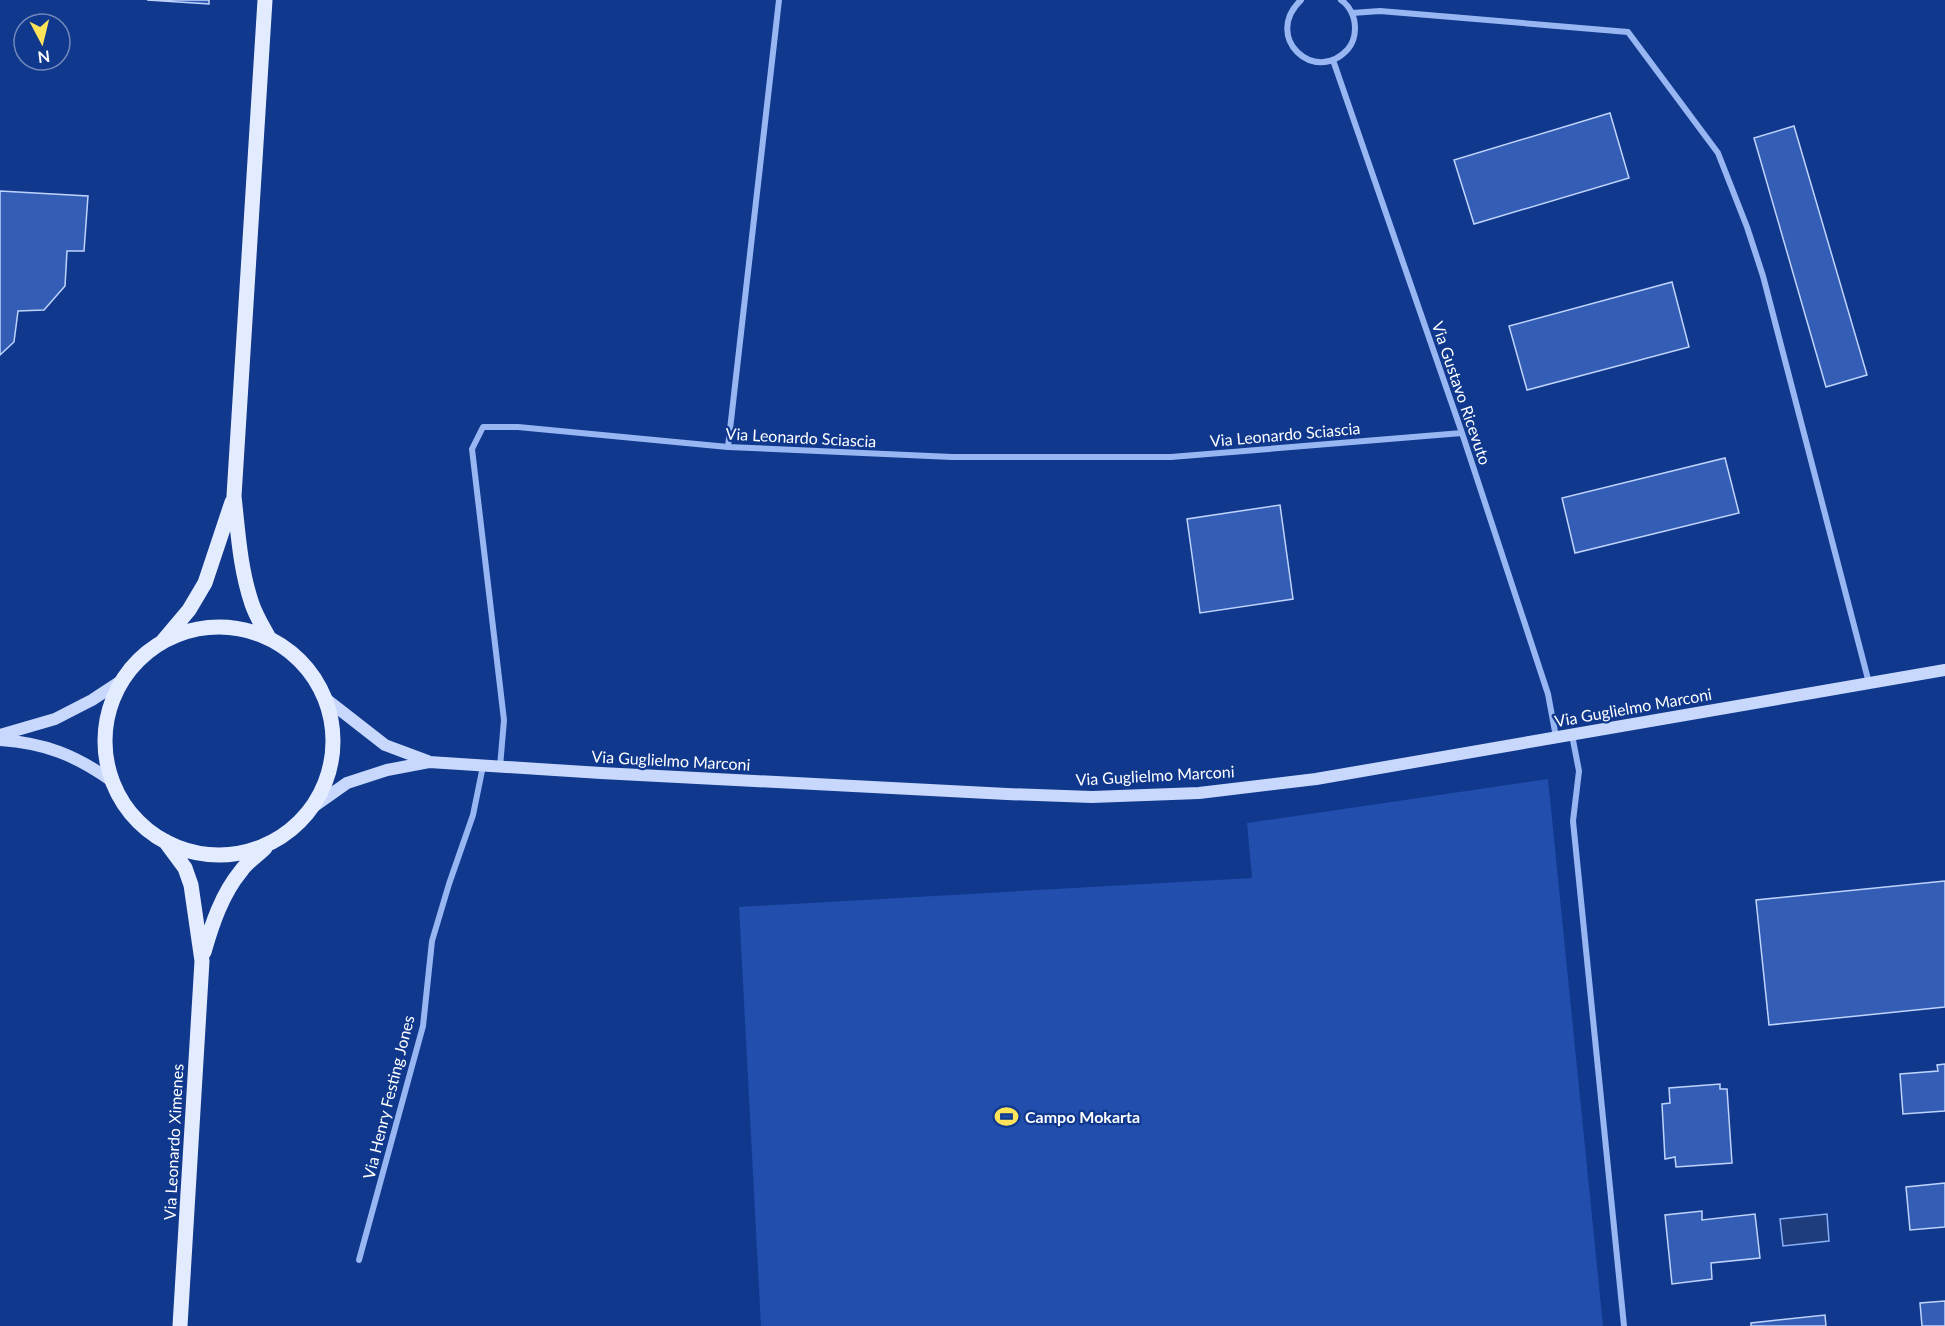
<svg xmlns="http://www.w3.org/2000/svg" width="1945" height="1326" font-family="Lato,sans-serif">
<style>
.green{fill:#224fad}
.water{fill:#1f3d7d;stroke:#89aff6;stroke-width:1.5}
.building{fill:#345eb5;stroke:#bfd4fd;stroke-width:1.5}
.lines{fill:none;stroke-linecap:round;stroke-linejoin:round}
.street{stroke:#98b6f2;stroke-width:6}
.secondary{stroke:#c7d8fc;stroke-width:12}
.primary{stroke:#e3ebff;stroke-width:15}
.labels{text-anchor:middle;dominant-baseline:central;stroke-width:4.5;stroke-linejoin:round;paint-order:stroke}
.street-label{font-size:16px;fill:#fff;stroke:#10388d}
.poi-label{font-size:16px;font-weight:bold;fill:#fff;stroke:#10388d;text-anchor:start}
</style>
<rect width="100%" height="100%" fill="#10388d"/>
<!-- green -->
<path class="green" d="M1548,779L1603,1326H761L739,907L1252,878L1247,823Z"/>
<!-- water -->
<path class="water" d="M1827,1214L1829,1241L1783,1246L1780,1219Z"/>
<!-- building -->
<path class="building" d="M147,0H209V4Z
M1610,113L1629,178L1474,224L1454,160Z
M1794,126L1867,375L1826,387L1754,138Z
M0,191L88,196L84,251H67L65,286L44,310L18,311L14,342L0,355Z
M1672,282L1689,347L1527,390L1509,326Z
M1725,458L1739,513L1575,553L1562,498Z
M1280,505L1293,599L1200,613L1187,519Z
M1945,881V1007L1769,1025L1756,900Z
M1945,1064V1111L1903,1114L1900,1074L1938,1071L1937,1065Z
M1720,1084V1089H1727L1732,1163L1676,1167L1675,1157L1665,1159L1662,1104L1670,1103L1669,1088Z
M1945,1183V1227L1910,1230L1906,1187Z
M1702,1211V1220L1755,1214L1760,1258L1711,1263L1712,1279L1672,1284L1665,1215Z
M1945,1301V1326H1922L1920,1303Z
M1825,1315L1826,1326H1751V1323Z"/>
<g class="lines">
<!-- street -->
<path class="street" d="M1301,0C1262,37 1315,86 1348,49C1353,43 1355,36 1355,28C1355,17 1350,6 1341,0
M1352,13L1380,11L1628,32L1718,153L1747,227L1763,276L1869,683
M1333,60L1462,433L1548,694L1556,737
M728,447L779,0
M1572,735L1579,771L1573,821L1624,1326
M500,767L504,720L472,449L483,427H518L728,447L952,457H1171L1462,433
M359,1260L423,1026L432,941L449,884L473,815L483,766"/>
<!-- secondary -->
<path class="secondary" d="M326,699L385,745L428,761
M0,735L55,719L92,700L124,679
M0,740C45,743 75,755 112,781
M313,807L347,783L387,770L429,762L601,773L1007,794L1092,797L1199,793L1316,779L1945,670"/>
<!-- primary -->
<path class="primary" d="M265,0L234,496C238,532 240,569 252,604C256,616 263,627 269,638
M105 741a114 114 0 1 1 228 0a114 114 0 1 1-228 0Z
M162,642L189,610L205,583L232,502
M165,841L185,868L191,885L202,961L180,1326
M204,952C212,924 222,894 241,871C247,862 257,856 265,848"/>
</g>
<!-- icons -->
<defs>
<symbol id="stadium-bare" viewBox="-9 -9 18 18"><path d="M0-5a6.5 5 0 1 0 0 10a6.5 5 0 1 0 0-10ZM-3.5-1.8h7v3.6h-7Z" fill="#ffe359" stroke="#10388d" stroke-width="2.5" paint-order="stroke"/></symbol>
</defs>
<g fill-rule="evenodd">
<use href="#stadium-bare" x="990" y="1100" width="33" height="33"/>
</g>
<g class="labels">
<!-- street labels -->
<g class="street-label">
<text transform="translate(1462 393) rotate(71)">Via Gustavo Ricevuto</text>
<text transform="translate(1285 434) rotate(-5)">Via Leonardo Sciascia</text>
<text transform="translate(801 437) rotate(3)">Via Leonardo Sciascia</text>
<text transform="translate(1633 707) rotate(-10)">Via Guglielmo Marconi</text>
<text transform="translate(671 760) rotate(3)">Via Guglielmo Marconi</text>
<text transform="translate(1155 775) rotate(-3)">Via Guglielmo Marconi</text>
<text transform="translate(388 1097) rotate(-76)">Via Henry Festing Jones</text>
<text transform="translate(173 1142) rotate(-87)">Via Leonardo Ximenes</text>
</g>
<!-- poi labels -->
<g class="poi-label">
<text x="1025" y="1116">Campo Mokarta</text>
</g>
</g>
<!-- north arrow -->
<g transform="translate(42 42) rotate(173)"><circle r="28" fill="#10388d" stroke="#7088bb" stroke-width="1.5"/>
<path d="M0-4.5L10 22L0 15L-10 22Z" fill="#ffe359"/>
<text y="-9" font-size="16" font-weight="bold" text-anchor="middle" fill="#ffffff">N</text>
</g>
</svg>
